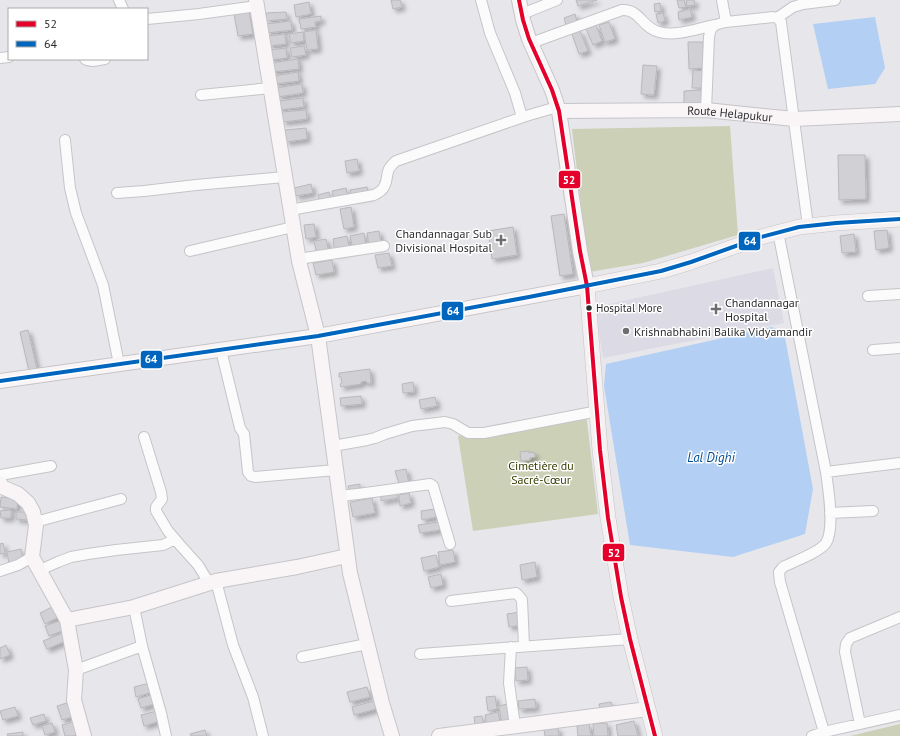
<svg xmlns="http://www.w3.org/2000/svg" width="900" height="736" font-family="'PT Sans',sans-serif">
<style>
.built{fill:#dbdae5}
.green{fill:#ccd0b7}
.water{fill:#b3cff3}
.building{fill:#d1d0d4;stroke:#b9b8bb;filter:url(#shadow)}
.lines{fill:none;stroke-linecap:round;stroke-linejoin:round}
.street-casing{stroke:#c5c5c8;stroke-width:12}
.secondary-casing{stroke:#c5c5c8;stroke-width:16}
.primary-casing{stroke:#c4c4c6;stroke-width:16}
.street{stroke:#fbfbfc;stroke-width:10}
.secondary{stroke:#f9f5f7;stroke-width:14}
.primary{stroke:#f5f0f1;stroke-width:15}
.bus-1-casing{stroke:#fff;stroke-width:7}
.bus-2-casing{stroke:#fff;stroke-width:7}
.bus-1{stroke:#e4002b;stroke-width:4}
.bus-2{stroke:#0065bd;stroke-width:4}
.poi-dot{fill:#6e6e71;stroke:#fff;stroke-width:1.5}
.bus-dot{fill:#2d2d30;stroke:#fff;stroke-width:1.5}
.labels{text-anchor:middle;dominant-baseline:central;stroke-width:3;stroke-linejoin:round;paint-order:stroke}
.bus-label{font-size:11px;fill:#2d2d30;stroke:#fff;text-anchor:start}
.street-label{font-size:12px;fill:#2d2d30;stroke:#fff}
.poi-label{font-size:12px;fill:#2d2d30;stroke:#fff;text-anchor:start}
.park-label{font-size:12px;fill:#383d00;stroke:#fff}
.water-label{font-size:13px;font-style:italic;fill:#004c92;stroke:#fff}
.line-badge{stroke:#fff;stroke-width:1.5}
.badge-label{font-size:11px;text-anchor:middle;font-weight:bold;fill:#fff}
</style>
<defs>
<filter id="shadow"><feDropShadow dx="3.5" dy="3.5" stdDeviation="2" flood-color="#0004"/></filter>
</defs>
<rect width="100%" height="100%" fill="#e7e7eb"/>
<!-- built -->
<path class="built" d="M773,268L784,323L603,358L596,315L600,306Z"/>
<!-- green -->
<path class="green" d="M730,126L738,235L643,263L589,272L572,129Z
M586,413L598,514L473,531L458,436Z
M900,724V736H850Z"/>
<!-- water -->
<path class="water" d="M875,17L885,68L875,84L828,89L813,24Z
M772,327L784,332L813,489L805,534L733,557L630,545L604,386L606,364Z"/>
<!-- building -->
<path class="building" d="M391,0H400L402,7L393,9Z
M576,0H597L578,6Z
M677,0H684L686,7L679,8Z
M686,0H694L695,5L687,6Z
M309,2L311,14L296,17L294,5Z
M660,3L661,11L655,12L654,4Z
M690,9L692,17L679,20L678,12Z
M249,11L253,34L238,36L234,14Z
M286,12L287,19L266,21V13Z
M663,13L665,21L658,23L656,14Z
M575,14L578,25L567,28L564,18Z
M321,16V21L315,22L316,27L301,29L299,19Z
M291,21L292,30L267,33L266,24Z
M609,22L615,39L605,42L599,25Z
M596,25L602,41L593,45L586,29Z
M316,30L318,49L307,50L304,32Z
M580,31L588,51L579,54L572,34Z
M303,32L304,41L291,43L289,34Z
M285,34L286,44L269,46L268,36Z
M688,42H703L704,68L689,69Z
M304,46L306,55L292,57L290,48Z
M286,48L287,58L270,60L269,50Z
M298,59L299,69L272,72L271,63Z
M643,65L657,66L654,95L641,94Z
M693,70L703,71V88H692Z
M298,72L299,81L275,84L274,76Z
M302,84L303,93L278,97L277,88Z
M701,90L702,107H684V91Z
M303,98L304,107L279,110L278,101Z
M306,110L307,119L283,122L282,112Z
M306,128L307,139L286,142L285,130Z
M838,155H865L866,199L839,200Z
M357,159L359,171L347,173L345,161Z
M311,184L313,193L296,196L294,188Z
M367,187L369,195L352,198L350,190Z
M346,188L348,198L334,200L332,191Z
M329,192L332,201L320,203L318,195Z
M351,207L354,227L344,229L340,209Z
M564,214L573,274L560,276L551,216Z
M314,224L316,237L306,239L304,225Z
M513,227L517,255L492,259L488,231Z
M887,230L889,248L876,250L874,231Z
M379,231L381,244L369,246L367,233Z
M364,233L366,246L353,249L350,236Z
M854,234L856,252L842,253L840,236Z
M347,236L350,250L335,253L333,239Z
M326,239L329,252L317,254L314,241Z
M389,253L392,266L378,268L375,255Z
M332,260L334,272L316,275L313,263Z
M28,330L37,369L29,371L20,332Z
M370,369L371,383H367L366,381L361,382V384L341,387L340,384L342,383L341,377H339V373Z
M413,382L414,392L403,393L402,384Z
M361,396L362,404L341,406L340,398Z
M435,397L437,406L421,409L419,400Z
M529,451V453L534,452L535,457L530,458V460L521,461L520,452Z
M406,469L409,484L400,486L395,471Z
M360,484V492L351,494L348,486Z
M397,493L398,498L381,501V496Z
M409,493L411,503L400,506L399,495Z
M1,497L18,499L17,509L0,507Z
M372,498L375,513L353,517L350,502Z
M435,509L436,517L422,520L421,511Z
M11,510V518H1L0,511Z
M16,512H28L27,520L16,519Z
M439,522L440,530L420,533L418,525Z
M3,543L5,553L0,554V544Z
M21,549L23,561L9,564L7,552Z
M453,550L455,562L440,565L438,552Z
M436,555L439,567L424,571L421,558Z
M535,562L537,577L522,580L520,565Z
M441,574L443,585L431,588L428,577Z
M54,606L59,617L45,624L40,613Z
M520,612L522,625L509,627L507,614Z
M62,620L65,630L49,636L45,626Z
M65,632L68,640L47,649L43,641Z
M6,645L10,655L0,659V648Z
M527,667L528,680L516,681L515,668Z
M150,683L153,692L136,697L134,687Z
M367,687L370,697L350,702L347,692Z
M151,695L154,704L141,708L138,699Z
M495,696L497,709L488,711L486,697Z
M535,699L536,708L519,709L518,701Z
M374,701L376,709L354,715L352,707Z
M70,702L75,716L62,720L57,706Z
M611,702L613,712L601,714L599,704Z
M511,703L514,722L502,724L499,706Z
M15,707L18,716L3,720L0,711Z
M157,711L160,721L144,726L141,715Z
M498,712L501,727L488,729L485,715Z
M44,714L46,721L33,725L30,718Z
M482,716L485,729L476,731L474,717Z
M76,721L80,734L73,736H65L62,725Z
M634,721L638,736H618L616,725Z
M52,723L55,732L45,735L42,726Z
M607,723L608,736H594L593,724Z
M589,724L591,736H578L577,726Z
M558,728L559,736H545L544,730Z
M205,730L207,736H191L190,734Z
M23,732V736H8L7,734Z"/>
<g class="lines">
<defs>
<path id="street" d="M119,0L123,9
M481,0L490,33L515,93L522,117
M522,14L557,0
M777,18L793,7L803,4L835,0
M147,19L199,14L257,6
M726,22L773,17L777,18L781,22L808,226
M531,43L622,10C640,9 642,28 659,32C675,37 699,28 715,25
M0,58L9,57
M85,59C91,63 99,60 105,59
M201,95L270,88
M706,110L709,37C711,25 714,25 726,22L722,0
M65,140L70,188L76,213L103,285L119,364
M117,193L144,191L196,185L285,177
M290,210L374,195C378,193 382,191 384,187C390,176 383,172 396,161L526,116L557,107
M778,232L826,472C828,488 835,528 826,543C820,552 793,562 783,567L779,572L780,582L824,732
M190,251L293,227
M298,259L384,246
M868,296L900,294
M221,350L240,428L244,434L248,472L251,476L255,477L336,470
M873,350L900,348
M144,437L161,492L162,499L156,507V511L168,531L180,545L198,565L209,583
M333,446L367,440L375,438L385,434L412,426L437,423L445,422L453,424L468,433H484L598,411
M826,472L900,463
M0,475L51,466
M339,496C370,493 400,488 430,484L433,486L450,544
M830,513L873,511
M35,522L121,499
M40,570L58,562L71,557L88,554L116,550L163,545L175,539
M0,571L18,565L32,557
M216,581L233,645L253,697L263,736
M451,601L516,593L519,596L522,600L524,646
M134,607L142,646
M511,647L509,683L515,726
M420,654L630,639
M302,657L367,644
M76,670L142,646L161,713L166,736
M860,724L845,652L846,644L850,638L900,617
M812,736L824,732L900,715"/>
<g id="secondary">
<path d="M256,0L299,261L318,336L350,573L382,703L392,736"/>
<path id="s1" d="M559,111L706,110L794,119L900,114"/>
<path d="M0,381L318,336L587,286L580,251L559,111L552,90L529,39L523,20L519,0"/>
<path d="M0,483L2,487L18,494L28,503L33,512L36,525L32,557L67,620L76,670L74,700L84,736"/>
<path d="M67,620L134,607L216,581L297,567L347,556"/>
<path d="M439,736L648,709"/>
</g>
<path id="primary" d="M655,736L630,639L621,597L608,518L600,450L587,286L661,271L691,262L761,237L799,227L836,223L900,219"/>
</defs>
<!-- street casing -->
<use href="#street" class="street-casing"/>
<!-- secondary casing -->
<use href="#secondary" class="secondary-casing"/>
<!-- primary casing -->
<use href="#primary" class="primary-casing"/>
<!-- street -->
<use href="#street" class="street"/>
<!-- secondary -->
<use href="#secondary" class="secondary"/>
<!-- primary -->
<use href="#primary" class="primary"/>
<defs>
<path id="bus-1" d="M519,0L523,20L529,39L552,90L559,111L580,251L587,286L600,450L608,518L621,597L630,639L655,736"/>
<path id="bus-2" d="M0,381L318,336L529,297L661,271L691,262L761,237L799,227L836,223L900,219"/>
</defs>
<!-- bus-1 casing -->
<use href="#bus-1" class="bus-1-casing"/>
<!-- bus-2 casing -->
<use href="#bus-2" class="bus-2-casing"/>
<!-- bus-1 -->
<use href="#bus-1" class="bus-1"/>
<!-- bus-2 -->
<use href="#bus-2" class="bus-2"/>
</g>
<!-- markers -->
<g class="poi-dot">
<path d="M499 234h4v4h4v4h-4v4h-4v-4h-4v-4h4z"/>
<path d="M714 303h4v4h4v4h-4v4h-4v-4h-4v-4h4z"/>
<circle cx="626" cy="331" r="4"/>
</g>
<circle class="bus-dot" cx="589" cy="308" r="3.5"/>
<g class="labels">
<!-- bus labels -->
<g class="bus-label">
<text x="596" y="308">Hospital More</text>
</g>
<!-- street labels -->
<g class="street-label">
<text stroke="none"><textPath href="#s1" startOffset="171">Route Helapukur</textPath></text>
</g>
<!-- poi labels -->
<g class="poi-label">
<text x="492" y="233" text-anchor="end">Chandannagar Sub<tspan x="492" dy="14">Divisional Hospital</tspan></text>
<text x="725" y="302">Chandannagar<tspan x="725" dy="14">Hospital</tspan></text>
<text x="634" y="331">Krishnabhabini Balika Vidyamandir</text>
</g>
<!-- park labels -->
<g class="park-label">
<text x="541" y="465">Cimetière du<tspan x="541" dy="14">Sacré-Cœur</tspan></text>
</g>
<!-- water labels -->
<g class="water-label">
<text x="711" y="457">Lal Dighi</text>
</g>
</g>
<g class="line-badge">
<rect x="558" y="170" width="23" height="19" rx="4" fill="#e4002b"/>
<rect x="738" y="231" width="23" height="20" rx="4" fill="#0065bd"/>
<rect x="441" y="301" width="23" height="20" rx="4" fill="#0065bd"/>
<rect x="140" y="350" width="23" height="19" rx="4" fill="#0065bd"/>
<rect x="602" y="543" width="23" height="19" rx="4" fill="#e4002b"/>
</g>
<g class="badge-label">
<text x="569" y="184">52</text>
<text x="750" y="245">64</text>
<text x="453" y="315">64</text>
<text x="151" y="363">64</text>
<text x="614" y="557">52</text>
</g>
<!-- legend -->
<rect x="8" y="8" width="140" height="52" fill="#ffffff" stroke="#ababac"/>
<rect x="16" y="21" width="20" height="6" fill="#e4002b" stroke="#ababac"/>
<text x="44" y="28" font-size="12" fill="#2d2d30">52</text>
<rect x="16" y="41" width="20" height="6" fill="#0065bd" stroke="#ababac"/>
<text x="44" y="48" font-size="12" fill="#2d2d30">64</text>
</svg>
